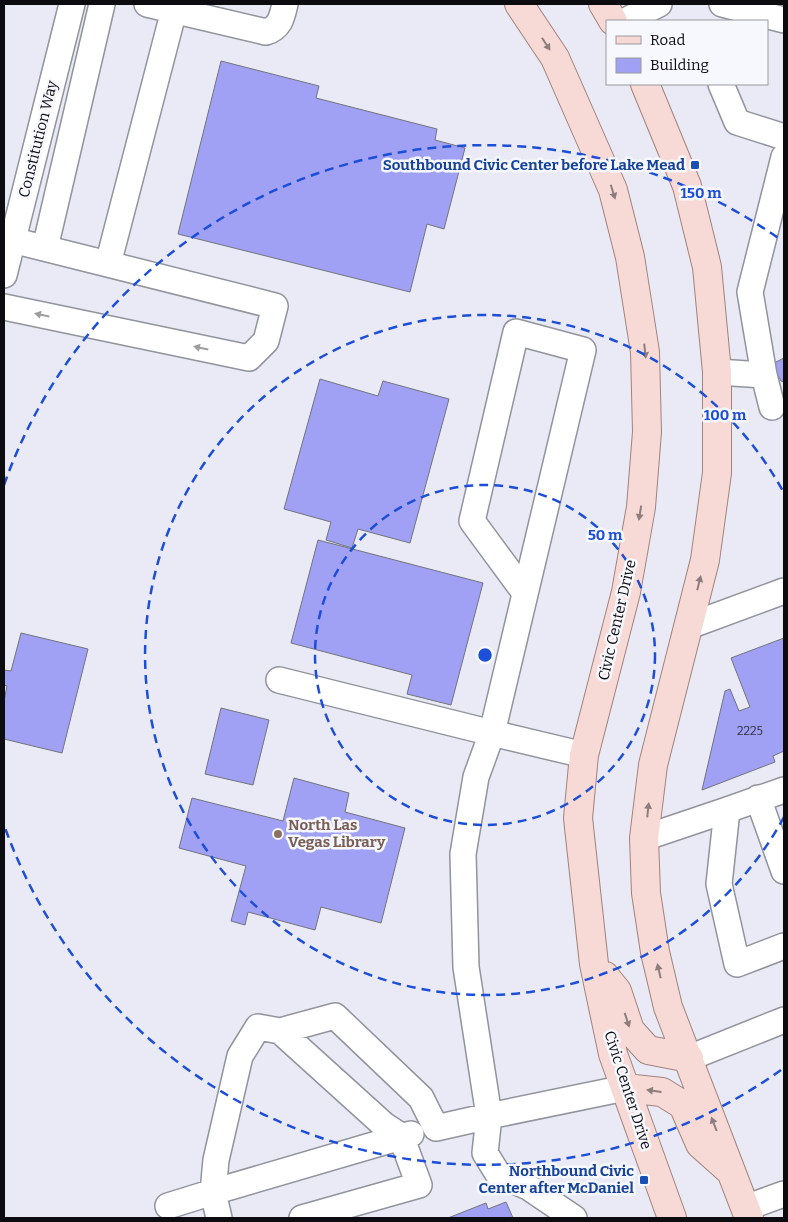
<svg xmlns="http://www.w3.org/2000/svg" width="788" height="1222" font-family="Bitter,serif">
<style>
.building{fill:#a0a1f5;stroke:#72737c}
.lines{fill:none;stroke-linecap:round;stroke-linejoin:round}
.minor-casing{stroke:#91939d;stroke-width:28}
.major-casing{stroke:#a2827e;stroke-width:30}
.minor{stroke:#fff;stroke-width:25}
.major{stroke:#f7dad5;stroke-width:28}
.oneway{fill:#8d7d7c}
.oneway2{fill:#9e9e9f}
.ring{fill:none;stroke:#1d4ed8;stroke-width:2.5;stroke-dasharray:9 6}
.transit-dot{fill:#1a4fb4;stroke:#f7f8fe;stroke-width:2}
.education-dot{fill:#8d6e63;stroke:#f7f8fe;stroke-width:2}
.labels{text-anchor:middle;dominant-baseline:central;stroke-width:5;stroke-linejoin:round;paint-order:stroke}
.number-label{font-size:12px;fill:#313149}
.street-label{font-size:15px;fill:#0c0c10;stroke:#f7f8fe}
.transit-label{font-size:15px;font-weight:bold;fill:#164399;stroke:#f7f8fe;text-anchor:end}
.education-label{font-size:15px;font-weight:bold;fill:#785e54;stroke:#f7f8fe;text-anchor:start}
.centre{fill:#1d4ed8;stroke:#f7f8fe;stroke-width:2.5}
.ring-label{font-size:15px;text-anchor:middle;font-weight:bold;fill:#1d4ed8;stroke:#f7f8fe;stroke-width:5;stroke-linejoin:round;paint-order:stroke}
</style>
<rect width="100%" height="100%" fill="#e9eaf5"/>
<!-- building -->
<path class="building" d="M221,61L319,86L316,98L437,129L435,140L465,148L444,229L427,224L410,292L178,234Z
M784,358V382L781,381L772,364Z
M320,379L378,396L383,381L449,399L410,543L358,529L352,548L326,540L331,522L284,509Z
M318,540L483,583L451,705L407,694L412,675L291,643Z
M21,633L88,649L62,753L4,739V701L7,686L4,685V670L11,671Z
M784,638V751L773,756L775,762L702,790L725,691L730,689L739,711L750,707L731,658Z
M221,708L269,720L253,785L205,774Z
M294,778L349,793L345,812L405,828L381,923L321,907L315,930L248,912L245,925L231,921L246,866L179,848L192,798L283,821Z
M506,1202L513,1218H448L486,1203L488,1209Z"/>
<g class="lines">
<defs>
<path id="minor" d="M147,4L266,32C280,28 282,17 285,4
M722,4L784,20
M625,21L659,4
M721,84L737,122L784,137
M45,248L102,4
M108,264L174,10
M4,275L72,4
M4,307L249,358L266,341L275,306L12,240
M717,372L764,375L772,407
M764,375L750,292L784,157
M689,626L784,591
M279,680L492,733L583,350L516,332L472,521L525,593
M784,790L727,810L719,884L737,964L784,946
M758,798L784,871
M644,838L727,810
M280,1031L335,1016L421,1098L436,1128L489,1116L466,967L463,854L476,777L492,733L584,755
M689,1058L784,1020
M168,1206L213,1192L216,1160L240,1056L258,1027L280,1031L384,1125L401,1136L419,1185L302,1218
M745,1208L784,1194
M219,1218L213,1192L411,1134
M574,1218L528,1187L498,1174L485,1153L489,1116L625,1088"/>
<path id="major" d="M519,4L555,58L613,190L630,257L645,352L647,432L641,507L626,592L584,755L578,818L594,964L613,1054L672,1218
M603,4L613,21
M645,84L687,186L707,267L717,372V473L705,560L653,765L644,838L646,893L655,952L668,1007L749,1218
M605,976L617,991L630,1030L648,1050L689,1058
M625,1088L662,1092L683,1105L700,1144L728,1169"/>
</defs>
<!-- minor casing -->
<use href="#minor" class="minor-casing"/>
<!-- major casing -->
<use href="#major" class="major-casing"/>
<!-- minor -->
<use href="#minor" class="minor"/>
<!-- major -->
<use href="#major" class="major"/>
</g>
<!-- one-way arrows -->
<defs><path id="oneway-solid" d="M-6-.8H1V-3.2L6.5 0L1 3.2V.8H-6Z" transform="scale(1.25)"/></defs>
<g class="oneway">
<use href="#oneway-solid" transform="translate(546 44) rotate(57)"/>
<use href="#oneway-solid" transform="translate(613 192) rotate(73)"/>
<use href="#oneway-solid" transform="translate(645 351) rotate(84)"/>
<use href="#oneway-solid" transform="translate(640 513) rotate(99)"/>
<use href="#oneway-solid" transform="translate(699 583) rotate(-76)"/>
<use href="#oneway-solid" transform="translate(648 810) rotate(-84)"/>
<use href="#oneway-solid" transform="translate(659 971) rotate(-103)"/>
<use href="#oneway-solid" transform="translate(627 1020) rotate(72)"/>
<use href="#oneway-solid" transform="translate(654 1091) rotate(-172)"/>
<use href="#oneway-solid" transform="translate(714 1124) rotate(-111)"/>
</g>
<g class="oneway2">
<use href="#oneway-solid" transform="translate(42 315) rotate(-168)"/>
<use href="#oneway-solid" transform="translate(201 348) rotate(-168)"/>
</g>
<!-- distance rings -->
<g class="ring">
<circle cx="485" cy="655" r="170"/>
<path d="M784 817A340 340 0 1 1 784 493"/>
<path d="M781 1070A510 510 0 0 1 4 825M4 485A510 510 0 0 1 781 240"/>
</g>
<!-- markers -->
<g class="transit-dot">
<rect x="690" y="160" width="10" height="10" rx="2.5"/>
<rect x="639" y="1175" width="10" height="10" rx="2.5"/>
</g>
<circle class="education-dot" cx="278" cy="834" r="5"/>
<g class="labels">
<!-- number labels -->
<g class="number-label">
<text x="750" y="731">2225</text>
</g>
<!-- street labels -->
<g class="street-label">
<text transform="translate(38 139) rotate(-76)">Constitution Way</text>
<text transform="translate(617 620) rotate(-77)">Civic Center Drive</text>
<text transform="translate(628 1090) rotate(72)">Civic Center Drive</text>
</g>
<!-- transit labels -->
<g class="transit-label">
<text x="685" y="165">Southbound Civic Center before Lake Mead</text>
<text x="634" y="1171">Northbound Civic<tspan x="634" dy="17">Center after McDaniel</tspan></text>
</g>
<!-- education labels -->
<g class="education-label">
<text x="288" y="825">North Las<tspan x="288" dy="17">Vegas Library</tspan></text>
</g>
</g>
<circle cx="485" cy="655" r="8" class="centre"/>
<g class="ring-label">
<text x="701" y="198">150 m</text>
<text x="725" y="420">100 m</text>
<text x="605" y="540">50 m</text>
</g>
<!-- border -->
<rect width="788" height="1222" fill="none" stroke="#0c0c10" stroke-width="10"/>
<!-- legend -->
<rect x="606" y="20" width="162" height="65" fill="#f7f8fe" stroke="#999a9f"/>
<rect x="616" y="36" width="25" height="8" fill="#f7dad5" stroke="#999a9f"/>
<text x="650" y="45" font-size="15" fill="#0c0c10">Road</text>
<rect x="616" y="58" width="25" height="15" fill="#a0a1f5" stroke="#999a9f"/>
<text x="650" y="70" font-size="15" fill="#0c0c10">Building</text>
</svg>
